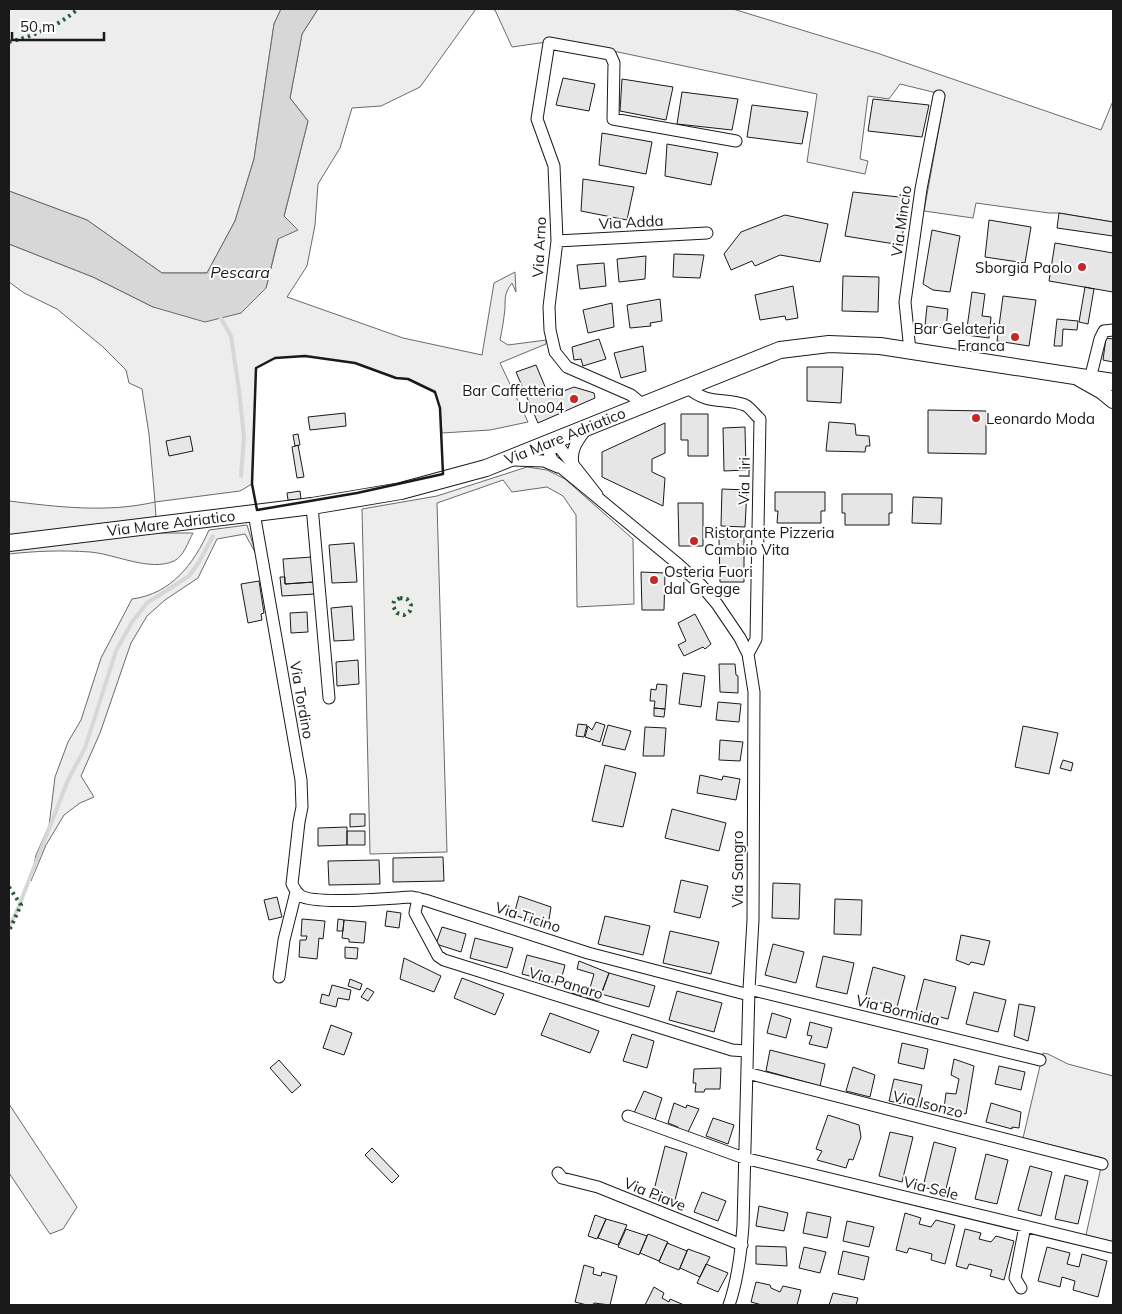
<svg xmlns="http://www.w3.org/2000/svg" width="1122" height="1314" font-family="Mulish,sans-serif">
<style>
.green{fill:#ededed;stroke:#6a6a6a}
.water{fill:#d7d7d7;stroke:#6a6a6a}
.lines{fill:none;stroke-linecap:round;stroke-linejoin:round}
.stream{stroke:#d7d7d7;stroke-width:4}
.building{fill:#e6e6e6;stroke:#1a1a1a}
.minor-casing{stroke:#1a1a1a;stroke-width:13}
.tertiary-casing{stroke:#1a1a1a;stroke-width:16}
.secondary-casing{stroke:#1a1a1a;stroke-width:18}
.minor{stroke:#fff;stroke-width:11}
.tertiary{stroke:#fff;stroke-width:14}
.secondary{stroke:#fff;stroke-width:16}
.hedge{stroke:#2b5a34;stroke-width:4;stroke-dasharray:2.5 4;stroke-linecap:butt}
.wall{stroke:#1a1a1a;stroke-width:2.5}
.poi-dot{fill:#c62828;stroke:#fff;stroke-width:2}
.labels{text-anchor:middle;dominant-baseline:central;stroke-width:4;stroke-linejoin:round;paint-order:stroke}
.street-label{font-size:15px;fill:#1a1a1a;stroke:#fff}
.poi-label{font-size:15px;fill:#1a1a1a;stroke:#fff;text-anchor:end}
.water-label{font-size:16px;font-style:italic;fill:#1a1a1a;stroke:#fff}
</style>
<rect width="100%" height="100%" fill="#fff"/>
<!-- green -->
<path class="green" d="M9,9H281L274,24L254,159L235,221L207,273H162L87,220L9,191Z
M318,9H476L420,87L381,106L352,108L340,148L318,184L315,225L307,266L287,297L403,338L482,355L494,283L515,272L516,292L512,283C505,292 505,297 505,308C504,319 502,330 500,340L508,345L546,340V344L500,363L528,422L490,430L442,433L440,408L435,392L409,379L396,378L355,363L305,356L275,358L256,368L252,484L240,491L155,502L157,533H193C188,542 184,556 174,561C150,572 115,554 90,552C62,550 36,551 9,554V501C58,507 107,513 155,502L149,434L142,389L129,383L126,370L103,347L57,309L24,293L9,282V244L93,277L153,307L266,288L308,121L290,98L302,34Z
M490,9H733L877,53L1101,130L1113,101V222L1059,213H1049L976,203L973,218L924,211L945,95L900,84L889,99L868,96L860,159L868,161L865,174L807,162L817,94L561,40L512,47L495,10Z
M527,467L547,470L565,479L633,539L634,604L577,607L576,515L563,496L547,487L512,492L503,480L437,503L447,852L370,854L362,509L437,496Z
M247,525L256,554L245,534L217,539L198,578L165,600L147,616L131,643L100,733L81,776L94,797L80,803L64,815L46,845L31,881L36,855L49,826L55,777L68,742L81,720L101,658L132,599C171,594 194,564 209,530Z
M1043,1053L1048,1054L1068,1064L1113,1076V1242L1086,1235L1103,1158L1023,1138Z
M9,1104L77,1207L63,1229L50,1234L9,1173Z"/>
<!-- water -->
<path class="water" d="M281,9H318L302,34L290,98L308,121L284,216L298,230L278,239L266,288L241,313L205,322L153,307L93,277L9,244V191L87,220L162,273H207L235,221L254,159L274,24Z"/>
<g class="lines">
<!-- stream -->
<path class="stream" d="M219,315L231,336L239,390L244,437L241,476
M9,927L19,906L68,780L85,748L116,651L132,622L147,603L189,576L199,562L213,536"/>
</g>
<!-- building -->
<path class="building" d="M563,78L595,84L589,111L556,105Z
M622,79L673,87L666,120L620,111Z
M682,92L738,99L732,130L677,124Z
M873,99L929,105L922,137L868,131Z
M752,105L808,112L802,144L747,137Z
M602,133L652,142L646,174L599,165Z
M667,144L718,153L711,185L665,176Z
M583,179L634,187L627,220L581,211Z
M853,192L908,198L901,245L845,236Z
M1059,213L1113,222V236L1057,228Z
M785,215L828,224L820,262L780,255L755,266L752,261L731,270L724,254L741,232Z
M989,220L1031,227L1025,263L985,257Z
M932,230L960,236L950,292L933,290L923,284Z
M1055,243L1113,253V292L1049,281Z
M674,254L704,255L700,278L673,277Z
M646,256L645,279L619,282L617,259Z
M604,263L606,286L580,289L577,265Z
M843,276L879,277L878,312L842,311Z
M793,286L798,318L786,320L785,316L760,320L755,295Z
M1085,287L1094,289L1088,324L1079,322Z
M972,292L985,294L982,316L991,317L989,338L966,335Z
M1003,296L1036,300L1029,346L997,341Z
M660,299L662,321L650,323L651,326L630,328L627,305Z
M612,303L614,327L588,333L583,310Z
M927,306L948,309L946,328L925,326Z
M1057,319L1078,321L1077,330L1063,329L1062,346H1054Z
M1106,338L1113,339V362L1103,360Z
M599,339L606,359L583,366L581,359L574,360L572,347Z
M643,346L646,371L621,378L614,353Z
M536,365L546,389L556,394L574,387L594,393L595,398L538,423L516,372Z
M807,367H843L841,403L807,401Z
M928,410L986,411V454L928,453Z
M345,413L346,426L310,430L308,417Z
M681,414H708V456H688V440H681Z
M829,422L855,424L856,435L869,436L870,446H866L865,452L826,451Z
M665,423V453L652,459V472L665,478L663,506L602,477V452Z
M745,427L746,470L724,471L723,428Z
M298,434L300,445L295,446L293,435Z
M190,436L193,451L169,456L166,441Z
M298,445L304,477L297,478L292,447Z
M722,489L747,490L745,527L721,526Z
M300,491L301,499L288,500L287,493Z
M775,492H825V511H821V523H777L778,511H775Z
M842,494H892V513H889V525H845V513H842Z
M913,497L942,498L941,524L912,523Z
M678,503H703V546H679Z
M744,538V582H720L719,539Z
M354,543L357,582L332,583L329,545Z
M312,557L314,582L285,584L283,559Z
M641,572L665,573L664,610H642Z
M280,577H285V584L314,582L315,594L282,596Z
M259,581L264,613L261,614L262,620L248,623L241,584Z
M352,606L354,640L334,641L331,608Z
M307,612L308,632L291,633L290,613Z
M695,614L711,644L705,649L703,647L684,656L678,645L686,641L678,623Z
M358,660L359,684L337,686L336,662Z
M719,664H735L736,675L738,676V693L720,692Z
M683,673L705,676L701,707L679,704Z
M657,684L667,685L665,709L654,708L655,701H650L651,689L656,690Z
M718,702L741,704L739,722L716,720Z
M654,708L665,709L664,717L654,716Z
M596,722L605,725L600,742L585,737L588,726L592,730Z
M578,724L587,725L584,737L576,736Z
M608,725L631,731L625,750L602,745Z
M1023,726L1058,733L1049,774L1015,767Z
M645,727L666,728L664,756H643Z
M720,740L743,742L740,761L719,760Z
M1063,760L1073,763L1071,771L1060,768Z
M605,765L636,773L623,827L592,821Z
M700,775L722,780L723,776L740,779L736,800L697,793Z
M672,809L726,823L719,851L665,838Z
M350,814H365V826L350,827Z
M347,827V845L318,846V828Z
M347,831H365V845H347Z
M443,857L444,881L393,882V858Z
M379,860L380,884L329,885L328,861Z
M681,880L708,886L700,918L674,912Z
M773,883L800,884L799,919L772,918Z
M519,896L551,907L548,926L514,915Z
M277,897L282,917L269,920L264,900Z
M835,899L862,900L861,935L834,934Z
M387,911L401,913L399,928L385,926Z
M605,916L650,926L643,955L598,944Z
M302,919L325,921L323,939L319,938L317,959L299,957L300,940H306L307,936H301Z
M338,919L344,920L343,931H337Z
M344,920L366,922L364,943L349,942V939L342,938Z
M442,927L466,934L461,952L436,944Z
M670,931L719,942L711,974L663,963Z
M961,935L990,941L984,965L971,962L969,965L956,960Z
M475,938L513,948L507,968L470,958Z
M773,944L804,952L796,983L765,975Z
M345,947L358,948L357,959L345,958Z
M527,955L565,965L560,984L522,974Z
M823,956L854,963L847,994L816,987Z
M404,958L441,976L434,992L400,979Z
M579,961L609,973L599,1001L587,998L594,974L577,969Z
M873,967L905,976L897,1007L865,999Z
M609,973L655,986L649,1007L601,994Z
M462,978L504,994L495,1015L454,998Z
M350,979L362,984L360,990L348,986Z
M924,979L956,987L948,1019L916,1011Z
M574,984L584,987L582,996L572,993Z
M332,985L351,990L349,1000L338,998L336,1007L320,1003L322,994L329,996Z
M367,988L374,992L368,1001L361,997Z
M677,991L722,1003L714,1032L669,1020Z
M974,992L1006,1000L998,1032L966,1024Z
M1019,1004L1035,1007L1028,1041L1014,1036Z
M550,1013L599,1031L590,1053L541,1035Z
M772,1013L791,1019L786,1038L767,1033Z
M810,1022L832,1028L827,1048L809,1044L812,1036L807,1035Z
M331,1025L352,1033L344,1055L323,1048Z
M632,1034L654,1041L647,1068L623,1061Z
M902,1043L928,1049L924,1069L898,1063Z
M770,1050L825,1064L820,1086L766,1071Z
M954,1059L974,1066L966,1114L944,1108L946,1093L956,1094L959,1079L951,1075Z
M279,1060L301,1085L292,1093L270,1068Z
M999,1066L1025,1072L1021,1090L995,1084Z
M853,1067L875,1075L870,1097L846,1091Z
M721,1068L720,1089H705L704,1092H695L696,1083H693L694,1069Z
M894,1079L922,1085L917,1107L889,1101Z
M644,1091L662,1098L655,1120L634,1113Z
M674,1103L686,1108L687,1105L699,1109L688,1132L677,1130L678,1127L668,1123Z
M991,1103L1021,1112L1019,1128L1012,1127V1129L986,1122Z
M828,1115L859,1125L861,1137L853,1160L849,1159L846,1168L817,1160L822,1151L816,1149Z
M713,1118L734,1125L728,1144L706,1136Z
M890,1132L913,1137L902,1182L879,1176Z
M934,1142L956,1148L945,1193L923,1187Z
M665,1146L687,1153L674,1204L652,1198Z
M372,1148L399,1176L392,1183L365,1155Z
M986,1154L1008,1160L997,1204L975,1199Z
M1030,1166L1052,1172L1041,1216L1018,1210Z
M1065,1175L1088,1181L1078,1224L1055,1219Z
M702,1192L726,1201L718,1221L694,1212Z
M759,1206L788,1213L784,1231L756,1226Z
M807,1212L831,1217L827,1238L803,1233Z
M905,1213L921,1218L919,1224L931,1227L936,1220L955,1225L945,1264L931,1260L932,1254L909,1248L907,1253L896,1250Z
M595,1215L606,1219L597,1239L588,1236Z
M606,1219L627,1225L618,1245L598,1238Z
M847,1221L874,1227L869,1247L843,1241Z
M626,1229L647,1236L639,1255L618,1247Z
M965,1229L981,1233L979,1239L991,1242L996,1236L1014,1241L1004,1280L990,1276L992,1270L969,1264L967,1269L956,1266Z
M648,1234L668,1242L659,1261L640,1253Z
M667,1243L687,1251L679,1270L659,1262Z
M756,1246L786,1247L787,1266L756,1264Z
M804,1247L826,1252L820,1273L799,1268Z
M1047,1247L1070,1253L1067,1264L1079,1267L1082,1254L1107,1261L1098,1297L1073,1290L1075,1281L1062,1277L1060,1287L1038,1281Z
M688,1249L710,1257L700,1277L680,1268Z
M843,1251L869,1257L864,1280L838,1274Z
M706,1264L728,1273L718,1292L697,1283Z
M584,1265L594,1268L593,1274L601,1276L602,1272L617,1276L610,1305L594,1303L593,1305H587L575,1302Z
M756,1282L770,1285L771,1288L780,1292L783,1286L801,1290L797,1305H762L751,1302Z
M654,1287L664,1293L662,1298L669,1302L670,1299L684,1305H645Z
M833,1293L858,1298L856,1305H829Z"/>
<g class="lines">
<defs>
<path id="minor" d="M557,241L707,233
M910,351L905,302L921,189L939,96
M1090,379L1100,339L1104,331L1113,330
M687,387C709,406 722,397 745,405C750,407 755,415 760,419L756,639L748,654
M643,405L631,395L567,367L555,352L550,330L549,307L557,241L554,166L537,119L549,43L610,54L614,63L613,119L736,141
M513,460L544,461L558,467
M573,464C570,449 578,440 587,428
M597,495L560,448L546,444L552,460L678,564L701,585L717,604L740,638L748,654L754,692L753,920L749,989L743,1226C741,1252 738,1280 729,1305
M312,506L329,698
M254,513L301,780L302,807L299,822L292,884C295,889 296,893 301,896C316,905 391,898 412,897L425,900L588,953L749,995
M418,898L415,913L438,956L444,960L732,1050L747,1051
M279,977L284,940L296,892
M749,989L1040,1060
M747,1073L1102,1164
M628,1116L744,1158L1111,1247
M558,1173L562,1178L598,1187L742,1245
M1021,1288L1015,1278L1025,1226"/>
<path id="tertiary" d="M1079,379L1102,392L1113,401"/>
<path id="secondary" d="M9,543L312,506L401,491L486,468L780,350L829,344L880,346L1113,382"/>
</defs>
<!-- minor casing -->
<use href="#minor" class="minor-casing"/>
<!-- tertiary casing -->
<use href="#tertiary" class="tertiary-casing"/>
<!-- secondary casing -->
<use href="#secondary" class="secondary-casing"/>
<!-- minor -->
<use href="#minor" class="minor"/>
<!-- tertiary -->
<use href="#tertiary" class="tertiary"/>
<!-- secondary -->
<use href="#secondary" class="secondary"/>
<!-- hedge -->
<path class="hedge" d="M9,42C34,36 58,26 78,9
M400,598L407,599L411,605L410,611L404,615L397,613L393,606L394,601Z
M9,887L21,905L9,931"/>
<!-- wall -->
<path class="wall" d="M305,356L355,363L396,378L408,379L435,392L440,408L443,474L357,493L257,510L252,484L256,368L275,358Z"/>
</g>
<!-- markers -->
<g class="poi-dot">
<circle cx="1082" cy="267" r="5"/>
<circle cx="1015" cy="337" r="5"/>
<circle cx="574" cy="399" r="5"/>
<circle cx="976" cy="418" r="5"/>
<circle cx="694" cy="541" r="5"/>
<circle cx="654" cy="580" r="5"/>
</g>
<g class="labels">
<!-- street labels -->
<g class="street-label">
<text transform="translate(901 221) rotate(-82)">Via Mincio</text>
<text transform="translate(631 222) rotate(-3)">Via Adda</text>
<text transform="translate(539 247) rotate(-87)">Via Arno</text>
<text transform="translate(565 436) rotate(-22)">Via Mare Adriatico</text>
<text transform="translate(744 481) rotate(-89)">Via Liri</text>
<text transform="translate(171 523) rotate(-7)">Via Mare Adriatico</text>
<text transform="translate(302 700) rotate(80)">Via Tordino</text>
<text transform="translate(737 869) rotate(-90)">Via Sangro</text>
<text transform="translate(528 917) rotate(18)">Via Ticino</text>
<text transform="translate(566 983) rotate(17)">Via Panaro</text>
<text transform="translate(898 1010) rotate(14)">Via Bormida</text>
<text transform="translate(928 1104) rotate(14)">Via Isonzo</text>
<text transform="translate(931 1188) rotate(14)">Via Sele</text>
<text transform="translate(655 1194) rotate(22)">Via Piave</text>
</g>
<!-- poi labels -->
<g class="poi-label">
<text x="1072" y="267">Sborgia Paolo</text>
<text x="1005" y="328">Bar Gelateria<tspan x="1005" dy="17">Franca</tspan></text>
<text x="564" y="390">Bar Caffetteria<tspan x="564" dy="17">Uno04</tspan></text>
<text x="986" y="418" text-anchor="start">Leonardo Moda</text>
<text x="704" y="532" text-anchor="start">Ristorante Pizzeria<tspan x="704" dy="17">Cambio Vita</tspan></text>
<text x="664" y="571" text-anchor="start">Osteria Fuori<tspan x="664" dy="17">dal Gregge</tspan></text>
</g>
<!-- water labels -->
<g class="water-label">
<text x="240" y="272">Pescara</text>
</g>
</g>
<!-- border -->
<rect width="1122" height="1314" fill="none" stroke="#1a1a1a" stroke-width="20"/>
<!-- scale -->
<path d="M12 32v8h92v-8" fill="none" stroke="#1a1a1a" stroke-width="2.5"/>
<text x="20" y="32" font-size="15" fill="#1a1a1a" stroke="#ffffff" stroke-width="4" paint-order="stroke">50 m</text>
</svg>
